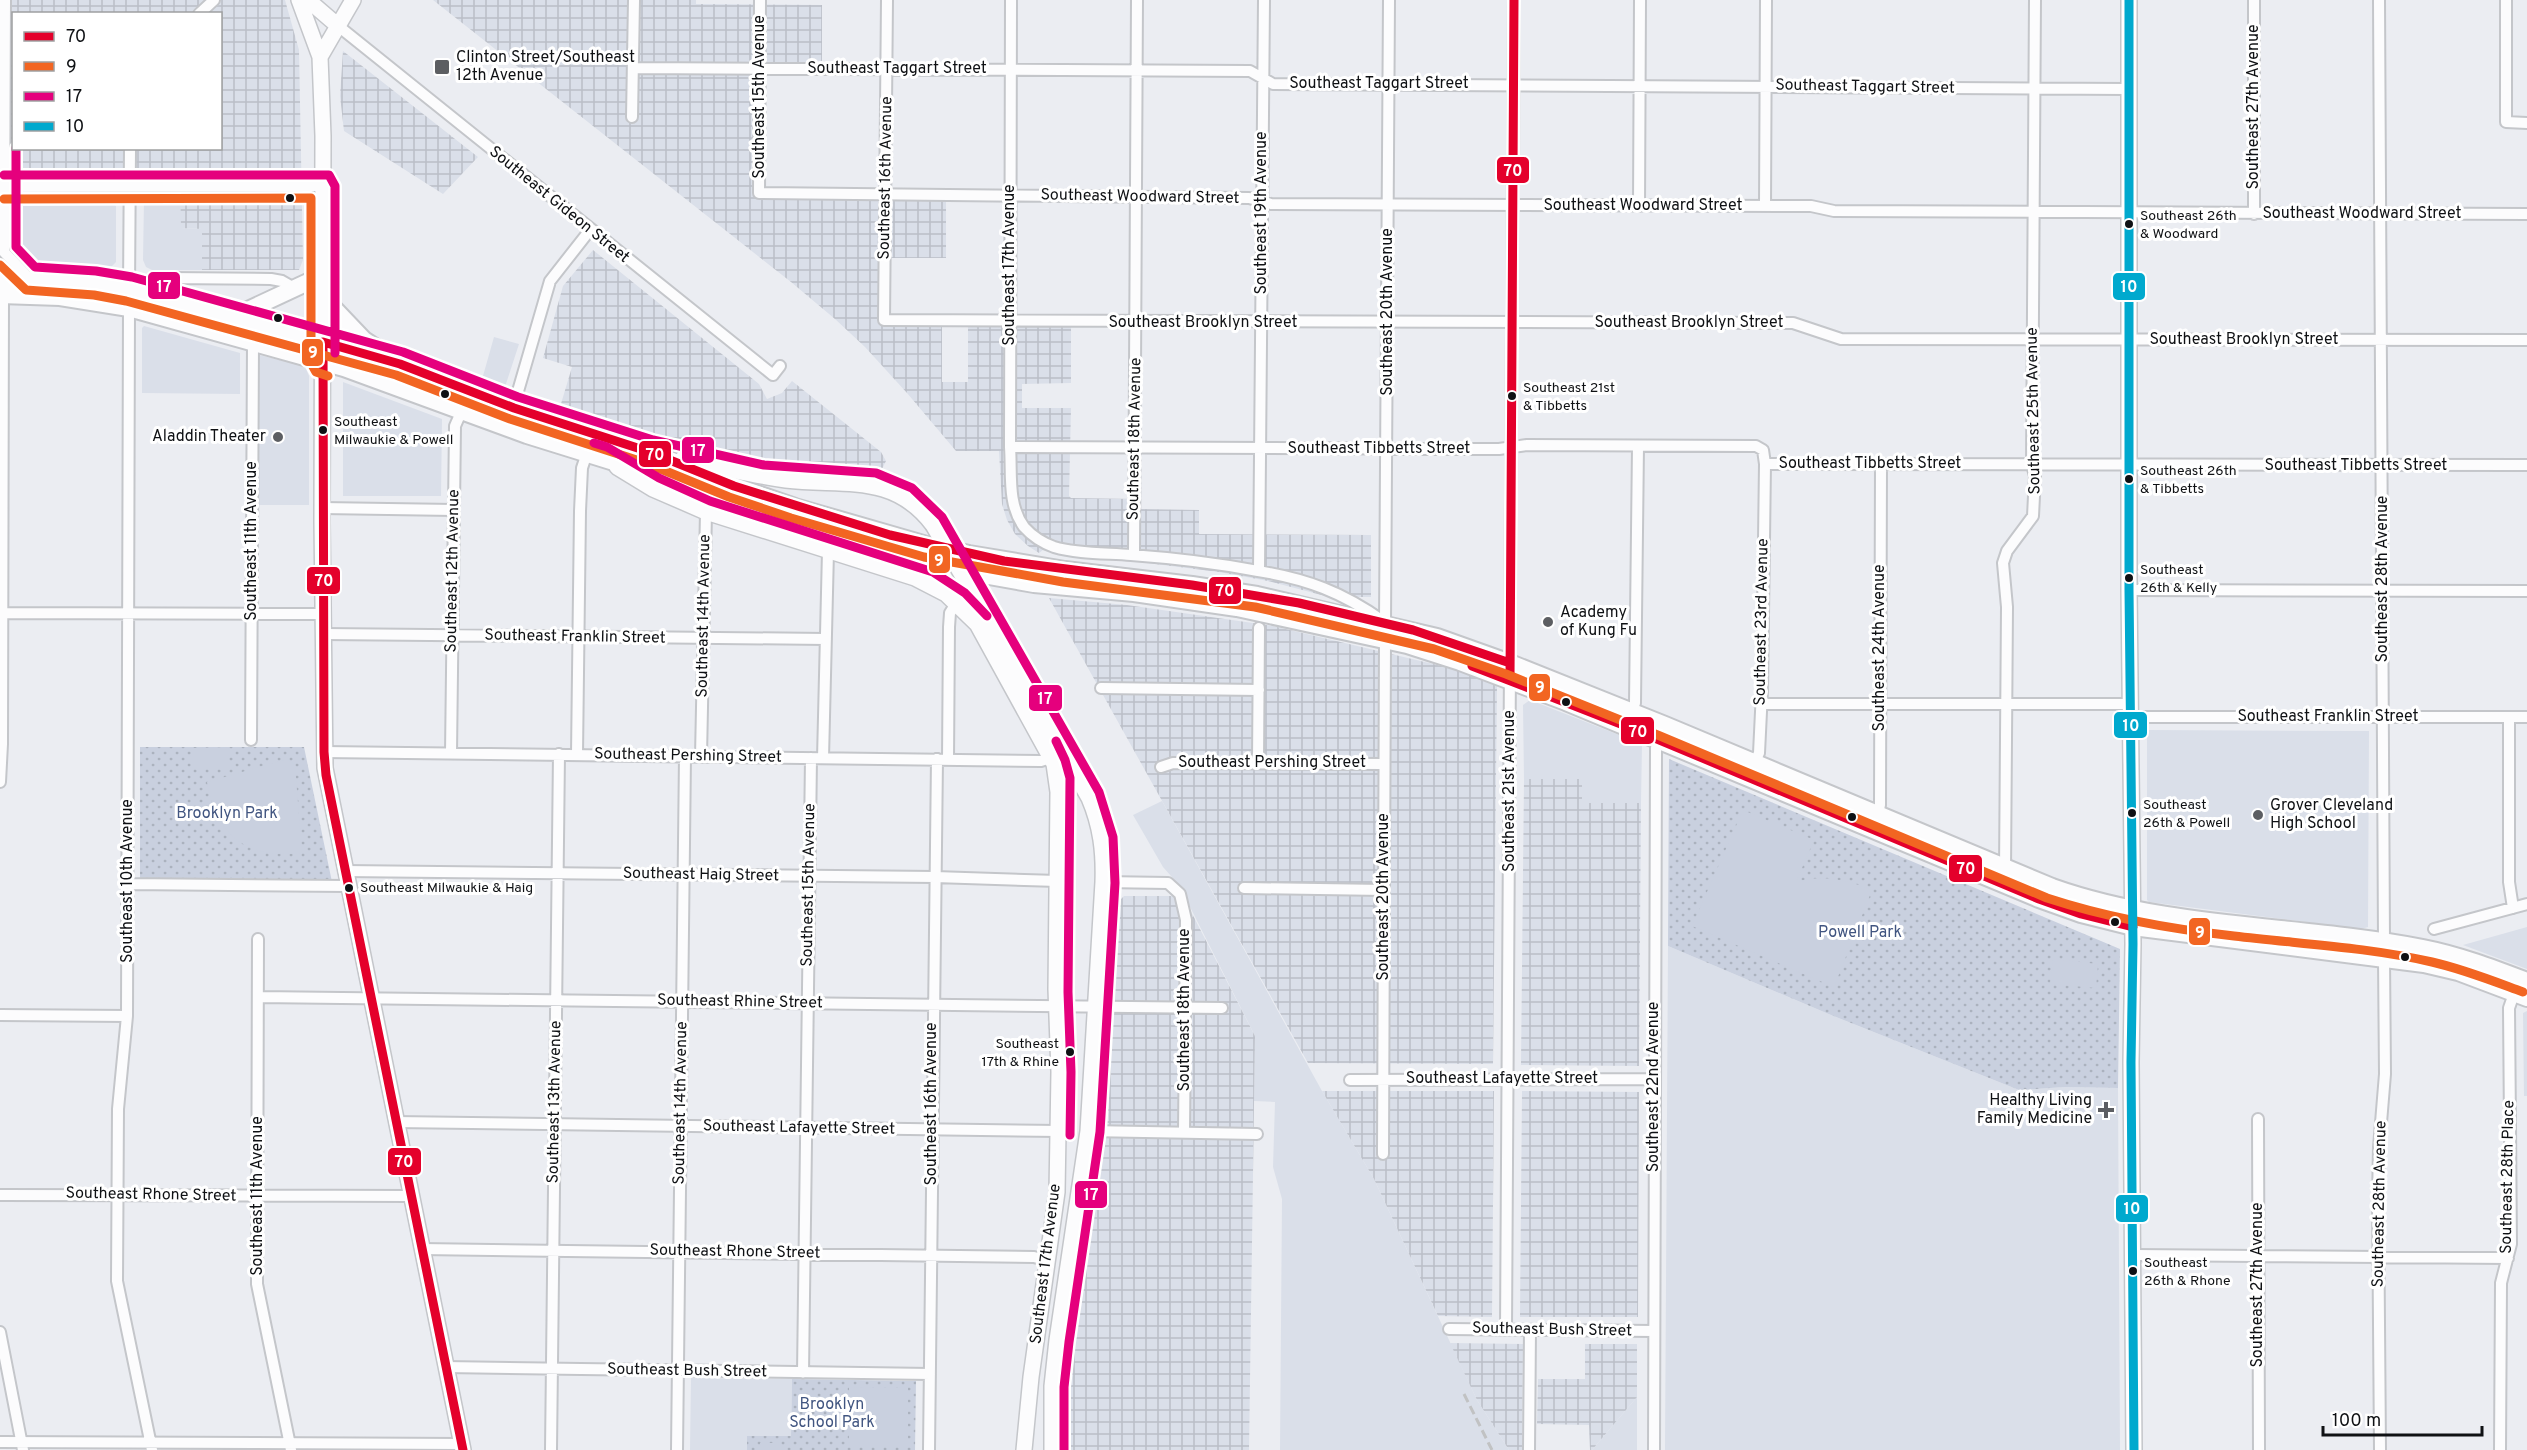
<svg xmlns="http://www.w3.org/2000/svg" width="2527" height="1450" font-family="Overpass,sans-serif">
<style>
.built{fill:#dadfe9}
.industrial{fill:url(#industrial-grid);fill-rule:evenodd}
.green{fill:url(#green-dots)}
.pitch{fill:#c9d0df}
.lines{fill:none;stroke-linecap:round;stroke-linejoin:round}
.street-casing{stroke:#c4c6ca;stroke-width:14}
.secondary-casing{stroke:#c4c6ca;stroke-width:18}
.primary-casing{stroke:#c4c6ca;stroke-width:20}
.street{stroke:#fcfcfd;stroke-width:10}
.secondary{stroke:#fcfcfd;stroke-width:15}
.primary{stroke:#fcfcfd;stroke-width:16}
.rail{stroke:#c1c2c3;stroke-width:3;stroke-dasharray:9 4.5;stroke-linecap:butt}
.secondary-bridge-casing{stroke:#c4c6ca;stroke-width:18;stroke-linecap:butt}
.secondary-bridge{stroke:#fcfcfd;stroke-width:15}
.bus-1-casing{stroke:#fff;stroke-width:14}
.bus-2-casing{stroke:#fff;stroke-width:14}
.bus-3-casing{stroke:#fff;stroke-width:14}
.bus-4-casing{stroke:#fff;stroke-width:14}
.bus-1{stroke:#e4002b;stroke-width:9}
.bus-2{stroke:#f26522;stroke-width:9}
.bus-3{stroke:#e5007d;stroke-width:9}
.bus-4{stroke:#00a9ce;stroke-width:9}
.poi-dot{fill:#5c5e62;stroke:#fff;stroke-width:2}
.bus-dot{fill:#0f1114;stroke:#fff;stroke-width:2}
.labels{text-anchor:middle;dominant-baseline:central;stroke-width:6;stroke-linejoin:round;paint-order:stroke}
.bus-label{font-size:14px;fill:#0f1114;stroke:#fff;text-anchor:start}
.poi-label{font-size:16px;fill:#0f1114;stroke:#fff;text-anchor:start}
.street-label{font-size:16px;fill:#0f1114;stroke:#fff}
.park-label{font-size:16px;fill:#415580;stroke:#fff}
.line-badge{stroke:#fff;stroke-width:2}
.badge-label{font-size:16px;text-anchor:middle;font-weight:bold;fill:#fff}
</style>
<defs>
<pattern id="industrial-grid" width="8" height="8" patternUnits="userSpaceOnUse" patternTransform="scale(1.5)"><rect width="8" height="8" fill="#dadfe9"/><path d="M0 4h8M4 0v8" fill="none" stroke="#babec7"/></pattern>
<pattern id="green-dots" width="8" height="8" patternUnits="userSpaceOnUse" patternTransform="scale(1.5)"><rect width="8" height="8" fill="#c9d0df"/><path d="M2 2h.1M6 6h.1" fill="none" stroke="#abb2be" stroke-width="1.8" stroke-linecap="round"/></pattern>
</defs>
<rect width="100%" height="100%" fill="#ebedf2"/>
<!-- built -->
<path class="built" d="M17,198L109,199L116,206V262L111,267L105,269L35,264L25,260L17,250Z
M144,200H181V228L202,229V270H152L146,267L143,260Z
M144,326L240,353V394L142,393V328Z
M494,337L519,344L504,390L481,383Z
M259,355L300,365L306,369L309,376V505H257Z
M343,382L442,419L441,496H343Z
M1530,700L1642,744L1641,803H1582V779H1524L1523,705Z
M2147,730L2369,731L2368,927L2361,929L2149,902L2147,900Z
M1162,801L1322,1091L1374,1179L1477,1400L1509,1450H1280L1282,1199L1273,1167L1275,1102L1254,1101L1255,1036L1179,885L1163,867L1133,815Z
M2527,927V969L2463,945Z
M1668,946L1831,1015L2019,1090L2065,1087L2118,1088L2120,1450H1665Z
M2527,1011V1096H2524L2523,1013Z
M691,1378L792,1379L791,1436H748L747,1450H690Z
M1637,1397V1450H1592Z"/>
<!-- industrial -->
<path class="industrial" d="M0,0H285L299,50L303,260L299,270H202V229L181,228L180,175H0ZM14,14H220V148H14Z
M433,0H696V4L822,5V73L763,72V190L946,192V258H888L887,317L942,318V382H968V319L1071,320V383L1022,384V408H1071L1069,496L1071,498L1136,499L1137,509L1199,510V534L1371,535V597H1329L1268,581L1219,572L1043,550L1039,553L1028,546L1015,534L1007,520L1002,504L999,451H956L907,393L865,347L835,319L791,282Z
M343,51L478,157L443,194L344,131L340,96Z
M593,250L759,384L767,399L782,393L792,381L881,452L886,461L882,469L874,473L764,464L734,458L560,407L572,367L543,358L563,286Z
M1049,598L1127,605L1273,626L1450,668L1497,686L1493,1064L1308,1063Z
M1524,779H1582V803H1641L1639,1066L1521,1065Z
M1124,896H1183L1255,1036L1249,1450H1067L1068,1347L1102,1113L1118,902Z
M1322,1091H1494L1492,1317L1438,1316L1374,1179Z
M1522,1091L1639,1092L1638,1317H1520Z
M1450,1343L1523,1344L1522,1450H1509L1477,1400Z
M1585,1344H1637V1397L1592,1450H1590L1589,1425L1537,1424L1538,1379H1585Z"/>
<!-- green -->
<path class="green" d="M140,747H304L332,882L140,880Z
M1669,759L2120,949L2118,1088L2065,1087L2019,1090L1831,1015L1668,946Z
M792,1379L916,1381L915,1450H747V1436H791Z"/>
<!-- pitch -->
<path class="pitch" d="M228,747V767H193V748Z
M287,759L295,765L302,853C247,859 216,836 207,782Z
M1743,810L1814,840L1796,882C1822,874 1848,880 1872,890L1834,987L1692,926Z
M2053,959L2098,964L2096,988L2050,984Z
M849,1387L908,1388V1446H849Z
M760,1443H780V1450H760Z"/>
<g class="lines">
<defs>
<path id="street" d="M760,0L759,193L1249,198L1271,204L1811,206L1834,211L2527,214
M887,0L884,320L1793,323L1841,339L2527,340
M1011,0L1010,447C1012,473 1007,504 1024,527C1032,536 1043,543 1054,547C1078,554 1106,553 1131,555C1173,558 1216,563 1258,571C1307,579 1342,592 1383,621
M2379,0L2384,942
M2506,0V122L2527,123
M199,14L214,0
M337,25L773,375L780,366
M633,68L1250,71L1273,84L2129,89
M632,117L634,0
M130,148L129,289L168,278L271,279L282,281L296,289
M0,187L323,186
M1639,206L1640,0
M1765,206L1766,0
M2254,214V0
M4,252L5,0
M4,252L30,279
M129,308L127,1016L118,1109L117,1281L152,1450
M507,429L550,281L590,230
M1010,447L1499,449L1527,445L1756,446L1763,450L1765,464L1762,691L1759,753L1753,766
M1765,464L2527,465
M322,508L454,510
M1134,555L1137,0
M1259,571L1264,0
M2129,590L2527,591
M0,613L323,614
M1385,623L1389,0
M323,634L826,639
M1101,688L1259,690
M1760,704H2130
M1630,715L1635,703L1638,446
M2130,717H2527
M2509,717V882L2513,908
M251,740L253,343
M324,752L1041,761L1051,758
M451,753L455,426L470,392
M577,754L580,511L582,468L587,453
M701,756L706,512
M823,758L828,551
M948,759L949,627L950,613L957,602
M1258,761L1259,628
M1161,767L1173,763L1384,764
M0,782L2,744L3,296
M1877,818L1880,805L1881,465
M344,871L935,877L1058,881
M2005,871L2007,607L2003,563L2007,551L2033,516L2035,476L2032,465L2035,0
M1103,882L1168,883L1180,894L1186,920L1184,1132
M128,884L348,886
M1244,888L1384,890
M2434,929L2527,904
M258,939L257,1284L291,1450
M258,997L1222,1008
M0,1015L127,1016
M1350,1080L1653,1079
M2258,1119L2259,1450
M395,1122L1059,1131
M1088,1131L1257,1134
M1383,1154L1385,639
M0,1195L410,1196
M421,1249L1034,1257L1048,1261
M2134,1255L2508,1258
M1449,1329L1654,1331
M1506,1330L1514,0
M0,1332L23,1450
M445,1367L930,1374
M803,1373L811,758
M0,1442L462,1444
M551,1450L559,754
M677,1450L685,756
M929,1450L937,759
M1529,1450L1530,1330
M1654,1450L1656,748L1660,736
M2380,1450L2378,1197L2379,1147L2385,1074L2384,959
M2500,1450L2501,1283L2511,1244L2509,1008L2516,988"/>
<path id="secondary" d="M299,0L320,57L323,136L322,522L325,768L463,1450
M308,0L337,25
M2129,0V590L2133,944L2131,1062L2134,1450
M320,57L353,0
M682,459C717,467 751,475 786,480C843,487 893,472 933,525
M617,467L653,489L706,512L915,578L946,594L977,624L1054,764L1058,792L1056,989L1059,1072L1057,1192L1031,1377L1024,1450
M973,594L1089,798C1101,826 1104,852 1103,882L1088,1131L1057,1340L1052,1386V1450"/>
<path id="primary" d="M0,279L62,281L129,289L341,347L400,364L514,408L650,452L734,486L795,507L927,545L969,554L1065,570L1192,585L1257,595L1437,637L1510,663L1665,725L2052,887C2170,929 2300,924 2423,948C2459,955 2493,968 2527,981
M0,295L60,297L129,308L344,368L527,435L675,481L789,521L950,569L1034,584L1134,593L1237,608L1407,645L1460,662L1566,702L2039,899L2081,914L2133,927L2424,964L2458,972L2527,998
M323,297L364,340L387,355
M233,317L323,275"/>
</defs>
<!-- street casing -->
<use href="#street" class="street-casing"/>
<!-- secondary casing -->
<use href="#secondary" class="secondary-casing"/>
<!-- primary casing -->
<use href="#primary" class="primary-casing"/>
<!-- street -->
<use href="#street" class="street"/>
<!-- secondary -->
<use href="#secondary" class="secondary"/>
<!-- primary -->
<use href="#primary" class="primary"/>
<!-- rail -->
<path class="rail" d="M1464,1394L1492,1450"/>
<defs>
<path id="secondary-bridge" d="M933,525L973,594"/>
</defs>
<!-- secondary-bridge casing -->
<use href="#secondary-bridge" class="secondary-bridge-casing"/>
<!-- secondary-bridge -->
<use href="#secondary-bridge" class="secondary-bridge"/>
<defs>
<path id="bus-1" d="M1472,666L1626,726L2039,899L2081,914L2133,927
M1510,680L1514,0
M463,1450L326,775L324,752L323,342L400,364L514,408L650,452L734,486L890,535L1004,561L1192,585L1299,603L1413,630L1510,663"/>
<path id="bus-2" d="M4,199L311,198V363L316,372L328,376
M0,265L26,290L94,295L126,301L396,375L510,419L646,463L729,497L791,518L924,557L1063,582L1255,607L1434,649L1506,674L1660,736L2047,898C2108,918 2170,929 2234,936C2300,944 2367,947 2432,962C2463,969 2493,981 2523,992"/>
<path id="bus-3" d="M16,148V247L35,267L96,271L132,277L403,352L518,397L653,440L764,465L876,473L912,488L942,517L1099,792L1113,837L1115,883L1100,1132L1069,1342L1064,1387V1450
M4,175H329L335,186V353
M594,443L607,447L659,478L710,501L933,572L965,593L987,616
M1056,741L1065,760L1070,778L1068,992L1071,1072L1070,1135"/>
<path id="bus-4" d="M2129,0V590L2133,944L2131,1062L2134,1450"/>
</defs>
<!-- bus-1 casing -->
<use href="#bus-1" class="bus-1-casing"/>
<!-- bus-2 casing -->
<use href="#bus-2" class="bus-2-casing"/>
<!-- bus-3 casing -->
<use href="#bus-3" class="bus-3-casing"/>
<!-- bus-4 casing -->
<use href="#bus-4" class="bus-4-casing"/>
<!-- bus-1 -->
<use href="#bus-1" class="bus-1"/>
<!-- bus-2 -->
<use href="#bus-2" class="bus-2"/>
<!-- bus-3 -->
<use href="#bus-3" class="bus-3"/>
<!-- bus-4 -->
<use href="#bus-4" class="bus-4"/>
</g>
<!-- markers -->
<g class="poi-dot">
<rect x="434" y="59" width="16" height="16" rx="3"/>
<circle cx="278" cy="437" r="6"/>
<circle cx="1548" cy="622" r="6"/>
<circle cx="2258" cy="815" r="6"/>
<path d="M2103 1101h6v6h6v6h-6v6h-6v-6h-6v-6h6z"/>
</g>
<g class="bus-dot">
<circle cx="290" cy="198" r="5"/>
<circle cx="2129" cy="224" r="5"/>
<circle cx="278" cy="318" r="5"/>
<circle cx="445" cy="394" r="5"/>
<circle cx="1512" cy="396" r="5"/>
<circle cx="323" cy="430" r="5"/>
<circle cx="2129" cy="479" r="5"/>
<circle cx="2129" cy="578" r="5"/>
<circle cx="1566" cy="702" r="5"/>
<circle cx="2132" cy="813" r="5"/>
<circle cx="1852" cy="817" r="5"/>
<circle cx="349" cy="888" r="5"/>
<circle cx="2115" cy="922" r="5"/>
<circle cx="2405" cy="957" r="5"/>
<circle cx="1070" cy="1052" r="5"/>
<circle cx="2133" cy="1271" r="5"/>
</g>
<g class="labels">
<!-- bus labels -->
<g class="bus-label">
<text x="2140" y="216">Southeast 26th<tspan x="2140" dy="18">&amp; Woodward</tspan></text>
<text x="1523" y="388">Southeast 21st<tspan x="1523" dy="18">&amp; Tibbetts</tspan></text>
<text x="334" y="422">Southeast<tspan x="334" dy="18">Milwaukie &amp; Powell</tspan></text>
<text x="2140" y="471">Southeast 26th<tspan x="2140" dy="18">&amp; Tibbetts</tspan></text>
<text x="2140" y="570">Southeast<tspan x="2140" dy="18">26th &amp; Kelly</tspan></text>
<text x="2143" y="805">Southeast<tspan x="2143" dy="18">26th &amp; Powell</tspan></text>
<text x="360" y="888">Southeast Milwaukie &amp; Haig</text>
<text x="1059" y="1044" text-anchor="end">Southeast<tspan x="1059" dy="18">17th &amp; Rhine</tspan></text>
<text x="2144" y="1263">Southeast<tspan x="2144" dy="18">26th &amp; Rhone</tspan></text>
</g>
<!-- poi labels -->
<g class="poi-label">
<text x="456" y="58">Clinton Street/Southeast<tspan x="456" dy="18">12th Avenue</tspan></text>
<text x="266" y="437" text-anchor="end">Aladdin Theater</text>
<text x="1560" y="613">Academy<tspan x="1560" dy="18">of Kung Fu</tspan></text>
<text x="2270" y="806">Grover Cleveland<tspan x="2270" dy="18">High School</tspan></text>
<text x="2092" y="1101" text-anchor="end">Healthy Living<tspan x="2092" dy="18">Family Medicine</tspan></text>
</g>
<!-- street labels -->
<g class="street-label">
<text x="897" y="69">Southeast Taggart Street</text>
<text x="1379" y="84">Southeast Taggart Street</text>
<text transform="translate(1865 87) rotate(1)">Southeast Taggart Street</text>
<text transform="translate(760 97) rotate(-90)">Southeast 15th Avenue</text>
<text transform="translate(2254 107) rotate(-90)">Southeast 27th Avenue</text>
<text transform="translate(886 178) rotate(-89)">Southeast 16th Avenue</text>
<text transform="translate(1140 197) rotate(1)">Southeast Woodward Street</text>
<text transform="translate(559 205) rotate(39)">Southeast Gideon Street</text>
<text x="1643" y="206">Southeast Woodward Street</text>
<text transform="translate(1262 213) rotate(-90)">Southeast 19th Avenue</text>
<text x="2362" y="214">Southeast Woodward Street</text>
<text transform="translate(1010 265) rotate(-90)">Southeast 17th Avenue</text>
<text transform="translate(1388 312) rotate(-90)">Southeast 20th Avenue</text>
<text x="1203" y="323">Southeast Brooklyn Street</text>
<text x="1689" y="323">Southeast Brooklyn Street</text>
<text x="2244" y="340">Southeast Brooklyn Street</text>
<text transform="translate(2034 411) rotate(-91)">Southeast 25th Avenue</text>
<text transform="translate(1135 439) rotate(-89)">Southeast 18th Avenue</text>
<text x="1379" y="449">Southeast Tibbetts Street</text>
<text x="1870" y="464">Southeast Tibbetts Street</text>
<text x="2356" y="466">Southeast Tibbetts Street</text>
<text transform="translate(252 541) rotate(-90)">Southeast 11th Avenue</text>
<text transform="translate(453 571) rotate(-89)">Southeast 12th Avenue</text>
<text transform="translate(2383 579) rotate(-90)">Southeast 28th Avenue</text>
<text transform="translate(704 616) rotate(-89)">Southeast 14th Avenue</text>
<text transform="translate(1762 622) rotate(-89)">Southeast 23rd Avenue</text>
<text transform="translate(575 637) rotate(1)">Southeast Franklin Street</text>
<text transform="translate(1880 648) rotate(-90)">Southeast 24th Avenue</text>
<text x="2328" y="717">Southeast Franklin Street</text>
<text transform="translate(688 756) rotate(1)">Southeast Pershing Street</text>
<text x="1272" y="763">Southeast Pershing Street</text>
<text transform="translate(1510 791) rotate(-90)">Southeast 21st Avenue</text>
<text transform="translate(701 875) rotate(1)">Southeast Haig Street</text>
<text transform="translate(128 881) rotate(-90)">Southeast 10th Avenue</text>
<text transform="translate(809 885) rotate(-89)">Southeast 15th Avenue</text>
<text transform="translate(1384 897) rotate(-90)">Southeast 20th Avenue</text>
<text transform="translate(740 1002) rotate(1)">Southeast Rhine Street</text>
<text transform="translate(1185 1010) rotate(-90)">Southeast 18th Avenue</text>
<text x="1502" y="1079">Southeast Lafayette Street</text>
<text transform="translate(1654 1087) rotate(-90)">Southeast 22nd Avenue</text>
<text transform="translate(555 1102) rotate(-89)">Southeast 13th Avenue</text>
<text transform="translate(681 1103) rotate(-89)">Southeast 14th Avenue</text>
<text transform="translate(932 1104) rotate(-90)">Southeast 16th Avenue</text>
<text transform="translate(799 1128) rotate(1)">Southeast Lafayette Street</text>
<text transform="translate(2508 1177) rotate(-89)">Southeast 28th Place</text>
<text transform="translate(151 1195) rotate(1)">Southeast Rhone Street</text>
<text transform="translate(258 1196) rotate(-90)">Southeast 11th Avenue</text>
<text transform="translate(2380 1204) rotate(-89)">Southeast 28th Avenue</text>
<text transform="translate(735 1252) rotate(1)">Southeast Rhone Street</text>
<text transform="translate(1046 1264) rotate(-83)">Southeast 17th Avenue</text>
<text transform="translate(2258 1285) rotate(-90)">Southeast 27th Avenue</text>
<text transform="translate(1552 1330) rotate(1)">Southeast Bush Street</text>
<text transform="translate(687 1371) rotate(1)">Southeast Bush Street</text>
</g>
<!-- park labels -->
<g class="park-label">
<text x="227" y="814">Brooklyn Park</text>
<text x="1860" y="933">Powell Park</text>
<text x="832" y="1405">Brooklyn<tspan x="832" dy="18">School Park</tspan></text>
</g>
</g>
<g class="line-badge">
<rect x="1496" y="156" width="34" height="28" rx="6" fill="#e4002b"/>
<rect x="147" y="271" width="34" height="29" rx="6" fill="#e5007d"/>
<rect x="2112" y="272" width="34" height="29" rx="6" fill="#00a9ce"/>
<rect x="301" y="338" width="23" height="29" rx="6" fill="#f26522"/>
<rect x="681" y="436" width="34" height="28" rx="6" fill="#e5007d"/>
<rect x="638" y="440" width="34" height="28" rx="6" fill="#e4002b"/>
<rect x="928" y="545" width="23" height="29" rx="6" fill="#f26522"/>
<rect x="306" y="566" width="35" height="29" rx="6" fill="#e4002b"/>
<rect x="1208" y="576" width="34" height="29" rx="6" fill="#e4002b"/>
<rect x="1528" y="673" width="23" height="29" rx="6" fill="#f26522"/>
<rect x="1028" y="684" width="35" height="28" rx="6" fill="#e5007d"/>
<rect x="2113" y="711" width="35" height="28" rx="6" fill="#00a9ce"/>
<rect x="1620" y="716" width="35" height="29" rx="6" fill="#e4002b"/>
<rect x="1948" y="854" width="35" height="29" rx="6" fill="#e4002b"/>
<rect x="2188" y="917" width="23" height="29" rx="6" fill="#f26522"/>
<rect x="387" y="1147" width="35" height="29" rx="6" fill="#e4002b"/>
<rect x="1074" y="1180" width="34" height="29" rx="6" fill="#e5007d"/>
<rect x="2115" y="1194" width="34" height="29" rx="6" fill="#00a9ce"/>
</g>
<g class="badge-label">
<text x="1513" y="176">70</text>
<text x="164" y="292">17</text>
<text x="2129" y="292">10</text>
<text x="313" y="358">9</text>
<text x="698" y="456">17</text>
<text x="655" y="460">70</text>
<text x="939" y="566">9</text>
<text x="324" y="586">70</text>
<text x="1225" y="596">70</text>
<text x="1540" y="693">9</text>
<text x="1045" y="704">17</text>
<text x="2131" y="731">10</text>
<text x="1638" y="737">70</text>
<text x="1966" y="874">70</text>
<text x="2200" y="938">9</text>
<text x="404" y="1167">70</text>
<text x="1091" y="1200">17</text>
<text x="2132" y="1214">10</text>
</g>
<!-- legend -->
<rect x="12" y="12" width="210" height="138" fill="#ffffff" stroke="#9fa0a1" stroke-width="1.5"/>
<rect x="24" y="32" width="30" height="9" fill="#e4002b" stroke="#9fa0a1" stroke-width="1.5"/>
<text x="66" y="42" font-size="18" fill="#0f1114">70</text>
<rect x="24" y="62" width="30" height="9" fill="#f26522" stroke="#9fa0a1" stroke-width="1.5"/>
<text x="66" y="72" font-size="18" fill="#0f1114">9</text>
<rect x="24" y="92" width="30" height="9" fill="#e5007d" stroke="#9fa0a1" stroke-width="1.5"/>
<text x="66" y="102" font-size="18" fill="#0f1114">17</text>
<rect x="24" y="122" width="30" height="9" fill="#00a9ce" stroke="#9fa0a1" stroke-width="1.5"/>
<text x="66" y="132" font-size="18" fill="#0f1114">10</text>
<!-- scale -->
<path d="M2323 1426v9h159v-9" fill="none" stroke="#0f1114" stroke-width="3"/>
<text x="2332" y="1426" font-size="18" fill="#0f1114" stroke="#ffffff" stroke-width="4.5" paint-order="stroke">100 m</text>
</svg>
